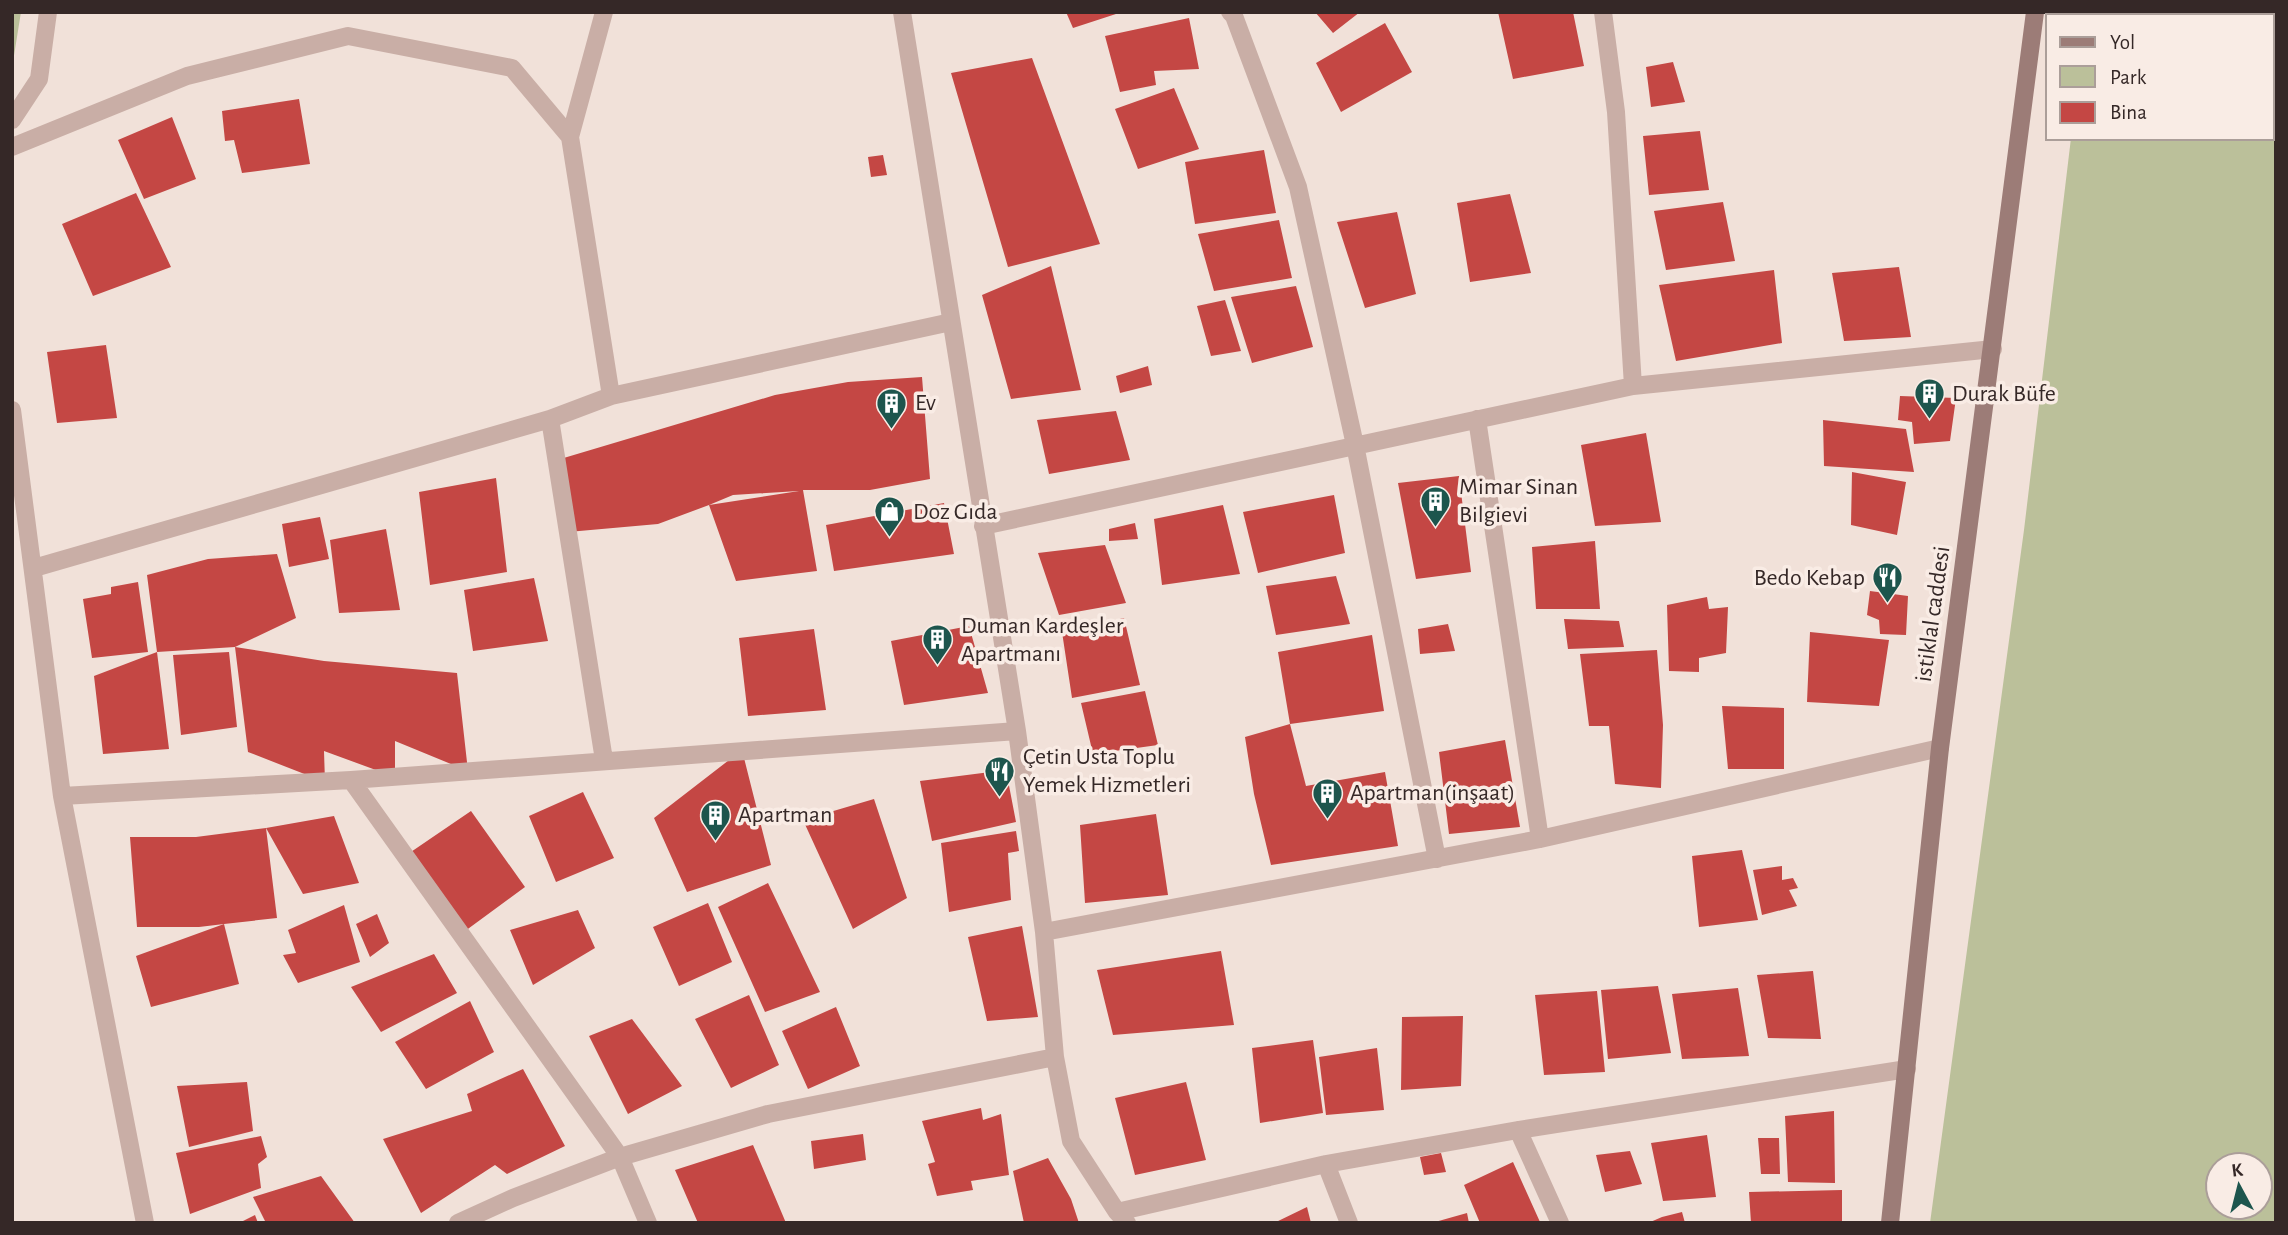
<svg xmlns="http://www.w3.org/2000/svg" width="2288" height="1235" font-family="'Alegreya Sans',sans-serif">
<style>
.green{fill:#bbc09a;fill-rule:evenodd}
.building{fill:#c44744;fill-rule:evenodd}
.lines{fill:none;stroke-linecap:round;stroke-linejoin:round}
.street{stroke:#c9aea6;stroke-width:18}
.secondary{stroke:#9c7c77;stroke-width:18}
.labels{text-anchor:middle;dominant-baseline:central;stroke-width:7;stroke-linejoin:round;paint-order:stroke}
.poi-label{font-size:24px;fill:#352827;stroke:#f9ece5;text-anchor:start}
.street-label{font-size:24px;fill:#352827;stroke:#f9ece5}
</style>
<rect width="100%" height="100%" fill="#f1e1d9"/>
<!-- green -->
<path class="green" d="M12,12H21L12,68Z
M2086,12H2276V1223H1930L2024,530L2071,138H2272V16H2086ZM2218,1165H2260V1207H2218Z"/>
<!-- building -->
<path class="building" d="M1066,12H1119V13L1073,28Z
M1315,12H1360L1333,33Z
M1498,12H1573L1584,66L1513,79Z
M1189,18L1199,69L1154,71L1156,85L1120,92L1105,36Z
M1385,23L1412,72L1341,112L1316,63Z
M1032,58L1100,244L1008,267L951,73Z
M1673,62L1685,102L1651,107L1646,67Z
M1174,88L1199,149L1138,169L1115,109Z
M299,99L310,164L242,173L234,140L225,141L222,111Z
M172,117L196,179L144,199L118,140Z
M1700,131L1709,190L1649,195L1643,136Z
M1264,150L1276,213L1195,224L1185,162Z
M883,155L887,175L871,177L868,157Z
M136,193L171,267L93,296L62,224Z
M1510,194L1531,273L1470,282L1457,203Z
M1723,202L1735,261L1666,270L1654,211Z
M1397,212L1416,294L1365,308L1337,222Z
M1279,220L1292,278L1214,291L1198,234Z
M1051,266L1081,390L1011,399L982,295Z
M1899,267L1911,337L1844,341L1832,273Z
M1774,270L1782,343L1676,361L1659,285Z
M1296,286L1313,347L1252,363L1231,297Z
M1225,300L1241,351L1211,356L1197,306Z
M106,345L117,418L57,423L47,352Z
M1148,366L1152,385L1120,393L1116,376Z
M922,377L930,479L870,490H803L817,571L736,581L709,505L658,524L568,532L557,460L775,395L848,382ZM799,491L709,505L733,495Z
M1900,396L1956,398L1950,441L1914,444L1912,422L1898,420Z
M1116,411L1130,460L1049,474L1037,420Z
M1823,420L1906,429L1914,472L1824,466Z
M1646,433L1661,522L1595,526L1581,445Z
M1852,472L1906,482L1897,535L1851,525Z
M1459,476L1471,572L1416,579L1398,483Z
M496,478L507,572L430,585L419,492Z
M1334,495L1345,553L1258,573L1243,512Z
M944,503L954,554L834,571L826,525Z
M1223,505L1240,574L1162,585L1154,519Z
M320,517L329,559L289,567L282,524Z
M1135,523L1138,539L1109,541V529Z
M386,529L400,610L339,613L330,540Z
M1595,541L1600,609H1536L1532,547Z
M1105,545L1126,603L1059,615L1038,553Z
M277,554L296,618L235,647L324,661L457,673L468,771L395,741V777L324,751L325,782L248,752L235,647L157,652L147,575L208,559Z
M1336,576L1350,624L1276,635L1266,586Z
M534,578L548,641L473,651L464,590Z
M138,582L148,652L92,658L83,599L111,594V587Z
M1870,591L1908,596L1906,635L1880,634L1879,620L1867,615Z
M1707,597L1709,609L1728,607L1726,653L1699,658V672L1669,671L1667,605Z
M1124,618L1140,685L1072,698L1062,632Z
M1564,619L1619,621L1624,647L1568,649Z
M1448,624L1455,651L1420,654L1418,629Z
M969,626L988,693L904,705L891,641Z
M814,629L826,710L748,716L739,638Z
M1810,632L1889,640L1879,706L1807,702Z
M1372,635L1384,711L1290,724L1278,652Z
M1657,650L1663,725L1661,788L1615,784L1609,726H1589L1580,654Z
M157,652L169,749L103,754L94,676Z
M229,652L237,727L181,735L173,655Z
M1145,691L1158,745L1093,754L1081,703Z
M1722,706L1784,708V769H1728Z
M1290,724L1306,786L1385,772L1398,846L1271,865L1254,794L1245,737Z
M1505,740L1520,827L1449,834L1439,752Z
M742,750L771,865L687,892L654,818Z
M1006,770L1016,822L932,841L920,781Z
M583,792L614,858L556,882L529,816Z
M874,799L907,898L853,929L803,820Z
M471,811L525,887L461,934L405,856Z
M1156,814L1168,895L1085,903L1080,825Z
M334,816L359,883L303,894L266,828Z
M266,828L277,918L224,924L239,984L151,1007L136,956L224,924L199,927H137L130,837H196Z
M1016,831L1019,851L1008,853L1011,900L949,912L941,843Z
M1742,850L1758,920L1699,927L1692,856Z
M1782,866V880L1793,878L1798,888L1789,890L1797,906L1762,915L1753,870Z
M768,883L820,992L765,1012L718,907Z
M708,903L732,962L679,986L653,927Z
M344,905L360,962L298,983L283,955L296,953L288,930Z
M578,910L595,948L533,985L510,930Z
M377,914L389,943L370,957L356,924Z
M1022,926L1038,1017L987,1021L968,937Z
M1221,951L1234,1025L1113,1035L1097,970Z
M434,954L457,993L381,1032L351,987Z
M1813,971L1821,1039L1768,1038L1757,975Z
M1658,986L1671,1053L1608,1059L1601,990Z
M1738,988L1749,1056L1682,1059L1672,994Z
M1597,991L1605,1072L1544,1075L1535,995Z
M749,995L779,1065L731,1088L695,1019Z
M470,1001L494,1052L426,1089L395,1042Z
M836,1007L860,1066L808,1089L782,1031Z
M1463,1016L1461,1086L1401,1090L1402,1017Z
M632,1019L682,1086L628,1114L589,1036Z
M1313,1040L1323,1113L1260,1123L1252,1048Z
M1377,1048L1384,1110L1326,1115L1319,1057Z
M523,1069L565,1146L507,1174L495,1165L421,1213L383,1139L472,1111L467,1094Z
M247,1082L253,1131L189,1147L177,1086Z
M1186,1082L1206,1160L1135,1175L1115,1098Z
M981,1108L983,1120L1001,1114L1009,1175L971,1181L973,1190L937,1196L928,1164L935,1162L922,1121Z
M1834,1111L1835,1183L1788,1182L1785,1116Z
M863,1134L866,1160L814,1169L811,1141Z
M1707,1135L1716,1197L1663,1201L1651,1143Z
M261,1136L267,1157L258,1164L261,1188L190,1214L176,1153Z
M1758,1138H1779L1780,1174H1761Z
M753,1145L786,1223H698L675,1170Z
M1630,1151L1642,1184L1605,1192L1596,1155Z
M1441,1153L1446,1172L1424,1175L1420,1157Z
M1048,1158L1071,1199L1079,1223H1024L1013,1171Z
M1513,1162L1540,1222L1480,1223L1464,1185Z
M321,1176L355,1223H266L253,1197Z
M1842,1190V1223H1751L1749,1192Z
M1307,1207L1311,1223H1274Z
M1682,1212L1685,1223H1648L1662,1217Z
M1467,1213L1469,1223H1435V1222Z
M255,1215L258,1223H239Z"/>
<g class="lines">
<!-- street -->
<path class="street" d="M604,12L570,137L611,396
M902,12L1017,731L1044,932L1055,1057L1071,1141L1117,1212L1127,1223
M1230,12L1234,16L1298,187L1355,445L1437,859
M1603,12L1616,112L1633,386
M12,120L39,79L48,12
M12,147L187,76L348,36L512,68L570,137
M12,410L62,796L145,1223
M550,419L604,760
M1477,419L1540,839
M983,526L1633,386L1993,349
M34,568L550,419L611,396L951,322
M351,780L620,1157L648,1223
M62,796L351,780L1017,731
M1044,932L1540,839L1940,748
M1518,1130L1560,1223
M1326,1164L1349,1223
M1117,1212L1326,1164L1518,1130L1907,1069
M458,1223L513,1198L620,1157L768,1114L1055,1057"/>
<!-- secondary -->
<path class="secondary" d="M1890,1223L1940,748L2035,12"/>
</g>
<!-- icons -->
<defs>
<symbol id="building-pin" viewBox="-11 -11 22 30"><path d="M0 17L-7.5 6A9.5 9.5 0 1 1 7.5 6Z" fill="#1d554d" stroke="#f9ece5"/><path d="M-4-6H4V6H1V3H-1V6H-4ZM-2.5-4.3h1.7v1.8h-1.7ZM.8-4.3h1.7v1.8H.8ZM-2.5-1h1.7V.8h-1.7ZM.8-1h1.7V.8H.8Z" fill="#fff"/></symbol>
<symbol id="shop-pin" viewBox="-11 -11 22 30"><path d="M0 17L-7.5 6A9.5 9.5 0 1 1 7.5 6Z" fill="#1d554d" stroke="#f9ece5"/><path d="M-5-2.5h2.3a2.7 3.5 0 0 1 5.4 0H5L5.5 6h-11ZM-1.5-2.5h3a1.5 2.3 0 0 0-3 0Z" fill="#fff"/></symbol>
<symbol id="restaurant-pin" viewBox="-11 -11 22 30"><path d="M0 17L-7.5 6A9.5 9.5 0 1 1 7.5 6Z" fill="#1d554d" stroke="#f9ece5"/><path d="M-5-6h1v4h1v-4h1v4h1v-4h1v5L-1.5 .5V6h-2V.5L-5-1ZM5-6V6H3V1.5H1.5Q1.5-4 5-6Z" fill="#fff"/></symbol>
</defs>
<g fill-rule="evenodd">
<use href="#building-pin" x="1912" y="376" width="35" height="47"/>
<use href="#building-pin" x="874" y="386" width="35" height="47"/>
<use href="#building-pin" x="1418" y="484" width="35" height="47"/>
<use href="#shop-pin" x="872" y="494" width="35" height="47"/>
<use href="#restaurant-pin" x="1870" y="560" width="35" height="47"/>
<use href="#building-pin" x="920" y="622" width="35" height="47"/>
<use href="#restaurant-pin" x="982" y="754" width="35" height="47"/>
<use href="#building-pin" x="1310" y="776" width="35" height="47"/>
<use href="#building-pin" x="698" y="798" width="35" height="47"/>
</g>
<g class="labels">
<!-- poi labels -->
<g class="poi-label">
<text x="1952" y="394">Durak Büfe</text>
<text x="915" y="403">Ev</text>
<text x="1459" y="487">Mimar Sinan<tspan x="1459" dy="28">Bilgievi</tspan></text>
<text x="913" y="512">Doz Gıda</text>
<text x="1865" y="578" text-anchor="end">Bedo Kebap</text>
<text x="961" y="626">Duman Kardeşler<tspan x="961" dy="28">Apartmanı</tspan></text>
<text x="1023" y="757">Çetin Usta Toplu<tspan x="1023" dy="28">Yemek Hizmetleri</tspan></text>
<text x="1350" y="793">Apartman(inşaat)</text>
<text x="738" y="815">Apartman</text>
</g>
<!-- street labels -->
<g class="street-label">
<text transform="translate(1933 614) rotate(-82)">istiklal caddesi</text>
</g>
</g>
<!-- border -->
<rect width="2288" height="1235" fill="none" stroke="#352827" stroke-width="28"/>
<!-- legend -->
<rect x="2046" y="14" width="228" height="126" fill="#f9ece5" stroke="#ab9e99" stroke-width="2"/>
<rect x="2060" y="37" width="35" height="10" fill="#9c7c77" stroke="#ab9e99" stroke-width="2"/>
<text x="2110" y="49" font-size="21" fill="#352827">Yol</text>
<rect x="2060" y="66" width="35" height="21" fill="#bbc09a" stroke="#ab9e99" stroke-width="2"/>
<text x="2110" y="84" font-size="21" fill="#352827">Park</text>
<rect x="2060" y="102" width="35" height="21" fill="#c44744" stroke="#ab9e99" stroke-width="2"/>
<text x="2110" y="119" font-size="21" fill="#352827">Bina</text>
<!-- north arrow -->
<g transform="translate(2239 1186) rotate(353)"><circle r="33" fill="#f9ece5" stroke="#ab9e99" stroke-width="2"/>
<path d="M0-5L12 26L0 18L-12 26Z" fill="#1d554d"/>
<text y="-10" font-size="19" font-weight="bold" text-anchor="middle" fill="#352827">K</text>
</g>
</svg>
